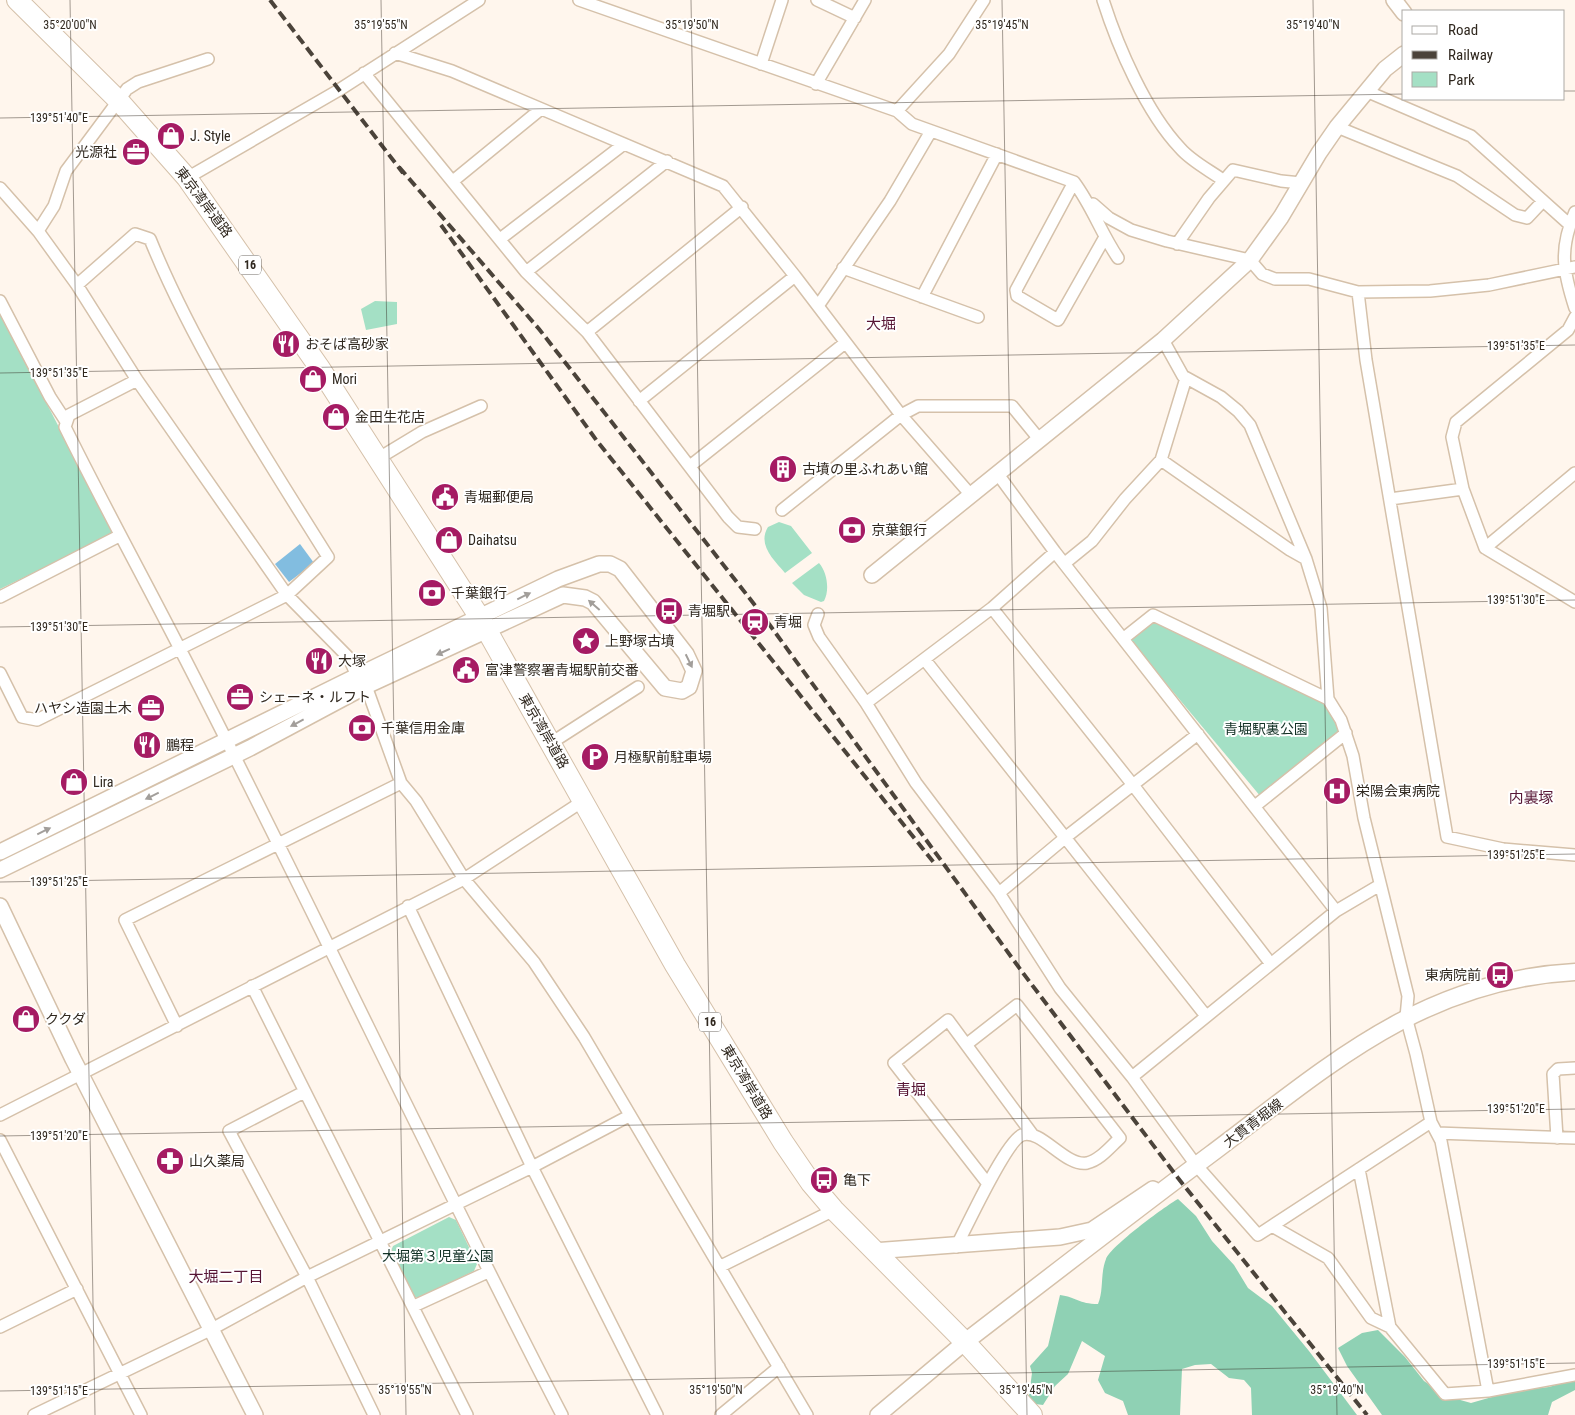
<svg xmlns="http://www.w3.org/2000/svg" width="1575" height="1415" font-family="'Roboto Condensed','Noto Sans JP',sans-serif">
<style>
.green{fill:#a4e0c5}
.forest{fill:#8fd1b4}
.water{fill:#82bde0}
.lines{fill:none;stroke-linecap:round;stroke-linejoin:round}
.minor-casing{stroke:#d5c1aa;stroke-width:14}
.tertiary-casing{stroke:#d5c1aa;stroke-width:18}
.secondary-casing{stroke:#d5c1aa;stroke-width:19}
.trunk-casing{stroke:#d5c1aa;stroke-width:22}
.minor{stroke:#fff;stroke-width:11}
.tertiary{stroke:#fff;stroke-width:15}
.secondary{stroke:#fff;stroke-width:16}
.trunk{stroke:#fff;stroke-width:20}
.rail{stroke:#4b433a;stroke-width:4;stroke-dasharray:10 5;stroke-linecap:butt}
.oneway{fill:#a29e9a}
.ticks{fill:none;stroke:#30281f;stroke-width:1;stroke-opacity:0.45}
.labels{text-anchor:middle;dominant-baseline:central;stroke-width:4;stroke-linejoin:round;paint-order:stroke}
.shield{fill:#fff;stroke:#6e6862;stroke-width:1}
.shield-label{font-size:12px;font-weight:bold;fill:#30281f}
.poi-label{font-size:14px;fill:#30281f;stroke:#fff;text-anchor:start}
.street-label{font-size:14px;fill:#30281f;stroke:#fff}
.park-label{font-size:14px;fill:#123125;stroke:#fff}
.neighbourhood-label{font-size:15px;fill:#571635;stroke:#fff}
.ticks-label{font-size:12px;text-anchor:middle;fill:#30281f;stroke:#fff;stroke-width:4;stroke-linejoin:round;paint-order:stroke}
</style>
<rect width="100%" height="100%" fill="#fff6ed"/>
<!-- green -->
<path class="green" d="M375,301L397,302V324L366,330L361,309Z
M0,313L112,530L110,536L0,589Z
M779,522L791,526L812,553L785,573C774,560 757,545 768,527Z
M819,563C827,572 830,590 824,601L821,602L804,595L792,583Z
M1154,619L1326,704L1336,719L1340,731L1261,797L1129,639Z
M449,1217L456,1220L477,1264L474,1271L419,1298L414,1297L391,1251L393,1246Z"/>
<!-- forest -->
<path class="forest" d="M1178,1199L1196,1216L1212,1241L1234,1265L1248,1288L1272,1306L1309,1351L1357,1415H1252L1251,1388L1244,1380L1229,1378L1211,1364L1195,1365L1182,1369L1180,1415H1128L1123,1401L1105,1393L1098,1380L1105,1356L1082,1341L1068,1374L1055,1386L1043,1405L1028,1403L1032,1373L1030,1366L1048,1346L1060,1295C1076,1297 1079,1304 1098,1304C1104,1290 1100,1274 1106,1259C1111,1246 1164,1207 1178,1199Z
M1378,1330L1405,1357L1424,1381L1446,1396L1471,1403L1513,1391L1549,1387L1575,1379V1390L1552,1402L1548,1415H1382L1347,1366L1338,1348L1362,1333Z"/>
<!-- water -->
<path class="water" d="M300,544L314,563L289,582L275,564Z"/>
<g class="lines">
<defs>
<path id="minor" d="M579,0L897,111L912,124L1074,182C1092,206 1101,233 1118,258
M817,0L855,18
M1103,0C1118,47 1146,112 1180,148C1191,161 1209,170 1223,180
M395,53L452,71L723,186L795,276L901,415L970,494
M761,64L782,0
M364,73L526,272L587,332L728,517L738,527L755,529
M816,84L865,0
M1366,91L1471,136L1570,225
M897,111L949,54L984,0
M1337,127L1457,176L1515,215L1527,218L1543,201
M187,178L339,90L479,0
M453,181L541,109
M1074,182L1016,290L1017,296L1058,320L1105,237
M0,188L38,231L77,285L137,380L287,595L349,658L357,676
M1093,204L1109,218L1131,230L1167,241L1250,260L1262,274L1275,279H1309L1358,292L1430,291L1489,285L1575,267
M1575,212C1559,249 1563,271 1575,308
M38,231L54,206L66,171L127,89L138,82L208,59
M500,239L624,144
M1177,244L1209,198L1233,170L1281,181L1301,183
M843,268L978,317
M526,272L667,161
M1358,292L1366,360L1447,837L1503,849L1575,855
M922,297L997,154
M0,301L50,397L65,420
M818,306L890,201L931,131
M1575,317L1568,330L1456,422L1452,437L1463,489L1485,548L1575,602
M587,332L742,207
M1163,340L1183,376L1221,397L1238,411L1250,425L1306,559L1321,608L1328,699L1341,720L1353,756L1364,818L1408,996L1406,1017L1416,1054L1431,1122L1441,1141L1488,1391
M137,380L69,415L65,427C102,502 142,575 180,649C311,903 431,1162 562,1415
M639,401L795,276
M379,458L422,432L481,406
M1161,460L1290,550L1306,559
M690,466L845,343
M997,473L1055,552L1336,911
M1390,499L1463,489
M782,510L901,415L918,406H1012L1039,439
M1485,548L1575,473
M1065,563L1092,541L1125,499L1161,460L1186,378
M0,597L119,536
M992,608L1133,785L1271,964
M818,614L814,625L819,637L866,703L916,783L999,893L1060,988L1132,1077L1196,1165L1258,1235L1431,1122
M1124,638L1153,615L1328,699
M925,660L1206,1016
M0,673L22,717L37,720L287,595L328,557C264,454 196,352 150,239L135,234L77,285
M366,686L401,783L416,801L464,879L534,962L584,1037L807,1415
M866,703L992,608L1055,552
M551,743L638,687
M1255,806L1346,733
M999,893L1066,837L1198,734
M408,906L532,1167L657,1415
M252,986L467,1415
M177,1026L125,920L401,783
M1132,1077L1336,911L1380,885
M304,1092L229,1131L307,1277L374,1415
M0,1115L464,879L583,801
M1437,1133L1575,1138
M1557,1138L1553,1074L1558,1069L1575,1068
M0,1140L141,1415
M1359,1169L1390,1327L1445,1394L1488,1391L1575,1375
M988,1184L894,1063L948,1020L1032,1134
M1272,1226L1328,1258L1371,1318L1390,1327
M956,1247C966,1228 1006,1141 1022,1135C1041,1128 1065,1167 1087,1163C1100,1160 1110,1147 1120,1138L1017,1005L967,1044
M721,1266L834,1210
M414,1306L488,1272
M0,1327L77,1289
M34,1415L210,1330L307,1277L532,1167L629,1116
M721,1415L779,1367"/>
<path id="tertiary" d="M1394,0L1404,13
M872,575L1163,340L1250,260L1281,217L1319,153L1337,127L1385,69L1404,54
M0,852L357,676L558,579L599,564H610L620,569L686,654L694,671L689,687L682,691L665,688L593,602L585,598L563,595L366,686L250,748L0,870
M0,906L73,1059L255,1415
M873,1251L1060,1237L1092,1230L1153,1189
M878,1415L965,1342"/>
<path id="secondary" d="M965,1342C1047,1279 1128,1216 1211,1154C1327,1067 1422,980 1575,972"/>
<path id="trunk" d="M17,0L119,101L187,178L319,367L480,618L675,965L783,1142L811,1183L834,1210L965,1342L1032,1415"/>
</defs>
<!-- minor casing -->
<use href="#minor" class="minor-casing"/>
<!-- tertiary casing -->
<use href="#tertiary" class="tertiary-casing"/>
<!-- secondary casing -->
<use href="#secondary" class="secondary-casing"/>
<!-- trunk casing -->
<use href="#trunk" class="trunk-casing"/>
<!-- minor -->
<use href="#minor" class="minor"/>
<!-- tertiary -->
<use href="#tertiary" class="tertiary"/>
<!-- secondary -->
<use href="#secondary" class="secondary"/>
<!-- trunk -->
<use href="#trunk" class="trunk"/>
<!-- rail -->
<path class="rail" d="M270,0L403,173
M399,167L539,329L761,613L1023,973L1178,1178L1367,1415
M441,225L597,441L935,864"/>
</g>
<!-- one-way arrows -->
<defs><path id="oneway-solid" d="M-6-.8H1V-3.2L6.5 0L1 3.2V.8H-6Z" transform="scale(1.25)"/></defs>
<g class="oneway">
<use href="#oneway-solid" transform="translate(524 596) rotate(-26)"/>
<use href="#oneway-solid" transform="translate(594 605) rotate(-139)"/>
<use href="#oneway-solid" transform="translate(443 652) rotate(156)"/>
<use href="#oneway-solid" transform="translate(689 661) rotate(64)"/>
<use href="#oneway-solid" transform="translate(297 723) rotate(152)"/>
<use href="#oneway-solid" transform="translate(152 796) rotate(154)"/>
<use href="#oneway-solid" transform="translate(44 831) rotate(-26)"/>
</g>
<!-- ticks -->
<path class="ticks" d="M70,0L95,1415M381,0L406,1415M691,0L716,1415M1002,0L1027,1415M1313,0L1337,1415M1564,91H1575M0,118L1404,94M0,373L1575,345M0,627L1575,600M0,882L1575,854M0,1136L1575,1109M0,1391L1575,1363"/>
<!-- icons -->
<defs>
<symbol id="shop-disc" viewBox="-11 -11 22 22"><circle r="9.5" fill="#a51b63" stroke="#fff"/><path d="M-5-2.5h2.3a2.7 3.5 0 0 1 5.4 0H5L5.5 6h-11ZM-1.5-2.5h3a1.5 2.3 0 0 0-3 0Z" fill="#fff"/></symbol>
<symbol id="office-disc" viewBox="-11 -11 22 22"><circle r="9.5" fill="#a51b63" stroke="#fff"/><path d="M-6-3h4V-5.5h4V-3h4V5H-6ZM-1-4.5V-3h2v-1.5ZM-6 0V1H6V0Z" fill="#fff"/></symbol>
<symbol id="restaurant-disc" viewBox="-11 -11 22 22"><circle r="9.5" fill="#a51b63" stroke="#fff"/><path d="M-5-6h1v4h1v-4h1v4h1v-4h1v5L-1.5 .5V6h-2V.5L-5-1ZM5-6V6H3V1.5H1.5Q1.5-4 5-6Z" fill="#fff"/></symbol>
<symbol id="building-disc" viewBox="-11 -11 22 22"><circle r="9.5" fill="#a51b63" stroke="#fff"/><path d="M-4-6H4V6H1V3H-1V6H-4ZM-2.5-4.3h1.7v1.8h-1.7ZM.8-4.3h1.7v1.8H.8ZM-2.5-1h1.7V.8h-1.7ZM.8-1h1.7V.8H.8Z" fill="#fff"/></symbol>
<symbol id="civic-disc" viewBox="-11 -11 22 22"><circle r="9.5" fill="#a51b63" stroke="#fff"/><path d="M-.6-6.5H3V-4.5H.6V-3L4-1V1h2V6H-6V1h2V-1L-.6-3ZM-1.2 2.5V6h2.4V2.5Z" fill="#fff"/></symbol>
<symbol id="bank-disc" viewBox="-11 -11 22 22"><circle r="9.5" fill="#a51b63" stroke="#fff"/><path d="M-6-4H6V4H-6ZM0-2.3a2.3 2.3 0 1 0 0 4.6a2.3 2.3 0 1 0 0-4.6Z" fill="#fff"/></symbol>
<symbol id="bus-disc" viewBox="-11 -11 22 22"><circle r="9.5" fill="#a51b63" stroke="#fff"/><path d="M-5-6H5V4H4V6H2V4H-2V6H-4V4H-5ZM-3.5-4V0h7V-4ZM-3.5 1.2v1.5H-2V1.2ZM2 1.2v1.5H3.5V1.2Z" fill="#fff"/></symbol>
<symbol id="station-disc" viewBox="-11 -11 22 22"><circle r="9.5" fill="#a51b63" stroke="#fff"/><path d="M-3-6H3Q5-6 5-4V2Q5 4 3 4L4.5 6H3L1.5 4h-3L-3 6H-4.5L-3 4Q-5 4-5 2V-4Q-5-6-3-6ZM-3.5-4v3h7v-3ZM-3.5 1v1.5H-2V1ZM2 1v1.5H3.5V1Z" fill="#fff"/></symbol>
<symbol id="sight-disc" viewBox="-11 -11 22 22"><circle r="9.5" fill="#a51b63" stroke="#fff"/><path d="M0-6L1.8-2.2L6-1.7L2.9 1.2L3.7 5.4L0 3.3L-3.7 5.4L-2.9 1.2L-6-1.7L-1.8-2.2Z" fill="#fff"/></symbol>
<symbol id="parking-disc" viewBox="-11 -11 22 22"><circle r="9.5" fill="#a51b63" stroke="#fff"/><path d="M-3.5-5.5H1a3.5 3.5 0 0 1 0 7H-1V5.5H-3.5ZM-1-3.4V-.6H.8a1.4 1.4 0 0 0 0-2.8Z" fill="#fff"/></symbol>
<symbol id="hospital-disc" viewBox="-11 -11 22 22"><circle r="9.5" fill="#a51b63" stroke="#fff"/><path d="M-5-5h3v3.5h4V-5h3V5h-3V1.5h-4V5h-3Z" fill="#fff"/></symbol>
<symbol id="pharmacy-disc" viewBox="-11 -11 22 22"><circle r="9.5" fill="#a51b63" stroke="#fff"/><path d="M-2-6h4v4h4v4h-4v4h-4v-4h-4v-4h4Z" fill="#fff"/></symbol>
</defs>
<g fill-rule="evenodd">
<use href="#shop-disc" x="155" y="120" width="32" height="32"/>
<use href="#office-disc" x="120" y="136" width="32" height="32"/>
<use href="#restaurant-disc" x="270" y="328" width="32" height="32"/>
<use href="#shop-disc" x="297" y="363" width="32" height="32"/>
<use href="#shop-disc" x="320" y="401" width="32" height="32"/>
<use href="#building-disc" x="767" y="453" width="32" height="32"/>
<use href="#civic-disc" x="429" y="481" width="32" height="32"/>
<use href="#bank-disc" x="836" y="514" width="32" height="32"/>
<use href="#shop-disc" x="433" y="524" width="32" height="32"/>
<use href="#bank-disc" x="416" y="577" width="32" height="32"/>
<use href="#bus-disc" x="653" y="595" width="32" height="32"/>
<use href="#station-disc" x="739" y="606" width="32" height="32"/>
<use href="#sight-disc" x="570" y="625" width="32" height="32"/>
<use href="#restaurant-disc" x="303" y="645" width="32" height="32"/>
<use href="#civic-disc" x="450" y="654" width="32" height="32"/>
<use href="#office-disc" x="224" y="681" width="32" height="32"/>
<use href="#office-disc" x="135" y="692" width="32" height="32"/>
<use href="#bank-disc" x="346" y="712" width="32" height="32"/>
<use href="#restaurant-disc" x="131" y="729" width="32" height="32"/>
<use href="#parking-disc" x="579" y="741" width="32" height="32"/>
<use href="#shop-disc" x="58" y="766" width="32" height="32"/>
<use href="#hospital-disc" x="1321" y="775" width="32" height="32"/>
<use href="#bus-disc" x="1484" y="959" width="32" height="32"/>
<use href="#shop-disc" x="10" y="1003" width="32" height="32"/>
<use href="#pharmacy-disc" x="154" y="1145" width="32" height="32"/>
<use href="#bus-disc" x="808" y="1164" width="32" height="32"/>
</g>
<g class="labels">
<!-- shield labels -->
<g class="shield">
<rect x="239" y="255.5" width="22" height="19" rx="4"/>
<rect x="699" y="1012.5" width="22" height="19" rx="4"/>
</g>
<g class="shield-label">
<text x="250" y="265">16</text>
<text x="710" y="1022">16</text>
</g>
<!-- poi labels -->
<g class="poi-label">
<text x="190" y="136">J. Style</text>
<text x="117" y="152" text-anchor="end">光源社</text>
<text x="305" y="344">おそば高砂家</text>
<text x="332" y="379">Mori</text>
<text x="355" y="417">金田生花店</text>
<text x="802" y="469">古墳の里ふれあい館</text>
<text x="464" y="497">青堀郵便局</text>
<text x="871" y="530">京葉銀行</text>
<text x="468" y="540">Daihatsu</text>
<text x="451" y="593">千葉銀行</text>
<text x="688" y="611">青堀駅</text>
<text x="774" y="622">青堀</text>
<text x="605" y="641">上野塚古墳</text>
<text x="338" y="661">大塚</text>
<text x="485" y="670">富津警察署青堀駅前交番</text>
<text x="259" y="697">シェーネ・ルフト</text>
<text x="132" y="708" text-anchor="end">ハヤシ造園土木</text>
<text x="381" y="728">千葉信用金庫</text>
<text x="166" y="745">鵬程</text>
<text x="614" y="757">月極駅前駐車場</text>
<text x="93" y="782">Lira</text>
<text x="1356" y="791">栄陽会東病院</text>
<text x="1481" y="975" text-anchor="end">東病院前</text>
<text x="45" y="1019">ククダ</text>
<text x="189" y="1161">山久薬局</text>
<text x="843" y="1180">亀下</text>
</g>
<!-- street labels -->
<g class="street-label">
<text transform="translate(204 202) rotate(53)">東京湾岸道路</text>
<text transform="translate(544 731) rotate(60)">東京湾岸道路</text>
<text transform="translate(747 1082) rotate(59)">東京湾岸道路</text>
<text transform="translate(1253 1123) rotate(-37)">大貫青堀線</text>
</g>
<!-- park labels -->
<g class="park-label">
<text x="1266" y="729">青堀駅裏公園</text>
<text x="438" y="1256">大堀第３児童公園</text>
</g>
<!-- neighbourhood labels -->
<g class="neighbourhood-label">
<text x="881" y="324">大堀</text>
<text x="1531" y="798">内裏塚</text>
<text x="911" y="1090">青堀</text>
<text x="226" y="1277">大堀二丁目</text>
</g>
</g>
<g class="ticks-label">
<text x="70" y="29">35°20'00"N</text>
<text x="381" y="29">35°19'55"N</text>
<text x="692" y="29">35°19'50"N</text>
<text x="1002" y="29">35°19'45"N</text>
<text x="1313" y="29">35°19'40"N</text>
<text x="59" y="122">139°51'40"E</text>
<text x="1516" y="350">139°51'35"E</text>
<text x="59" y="377">139°51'35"E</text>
<text x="1516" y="604">139°51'30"E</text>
<text x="59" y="631">139°51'30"E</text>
<text x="1516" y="859">139°51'25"E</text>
<text x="59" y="886">139°51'25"E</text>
<text x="1516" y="1113">139°51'20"E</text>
<text x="59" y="1140">139°51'20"E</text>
<text x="1516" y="1368">139°51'15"E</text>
<text x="405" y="1394">35°19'55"N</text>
<text x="716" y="1394">35°19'50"N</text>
<text x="1026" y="1394">35°19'45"N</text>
<text x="1337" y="1394">35°19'40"N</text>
<text x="59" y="1395">139°51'15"E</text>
</g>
<!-- legend -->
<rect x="1402" y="10" width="162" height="90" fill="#ffffff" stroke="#aca9a5"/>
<rect x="1412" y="26" width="25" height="8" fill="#ffffff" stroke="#aca9a5"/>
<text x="1448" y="35" font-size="15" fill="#30281f">Road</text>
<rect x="1412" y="51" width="25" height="8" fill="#4b433a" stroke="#aca9a5"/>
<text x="1448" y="60" font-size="15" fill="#30281f">Railway</text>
<rect x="1412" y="72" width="25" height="15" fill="#a4e0c5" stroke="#aca9a5"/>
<text x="1448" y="85" font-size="15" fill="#30281f">Park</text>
</svg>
